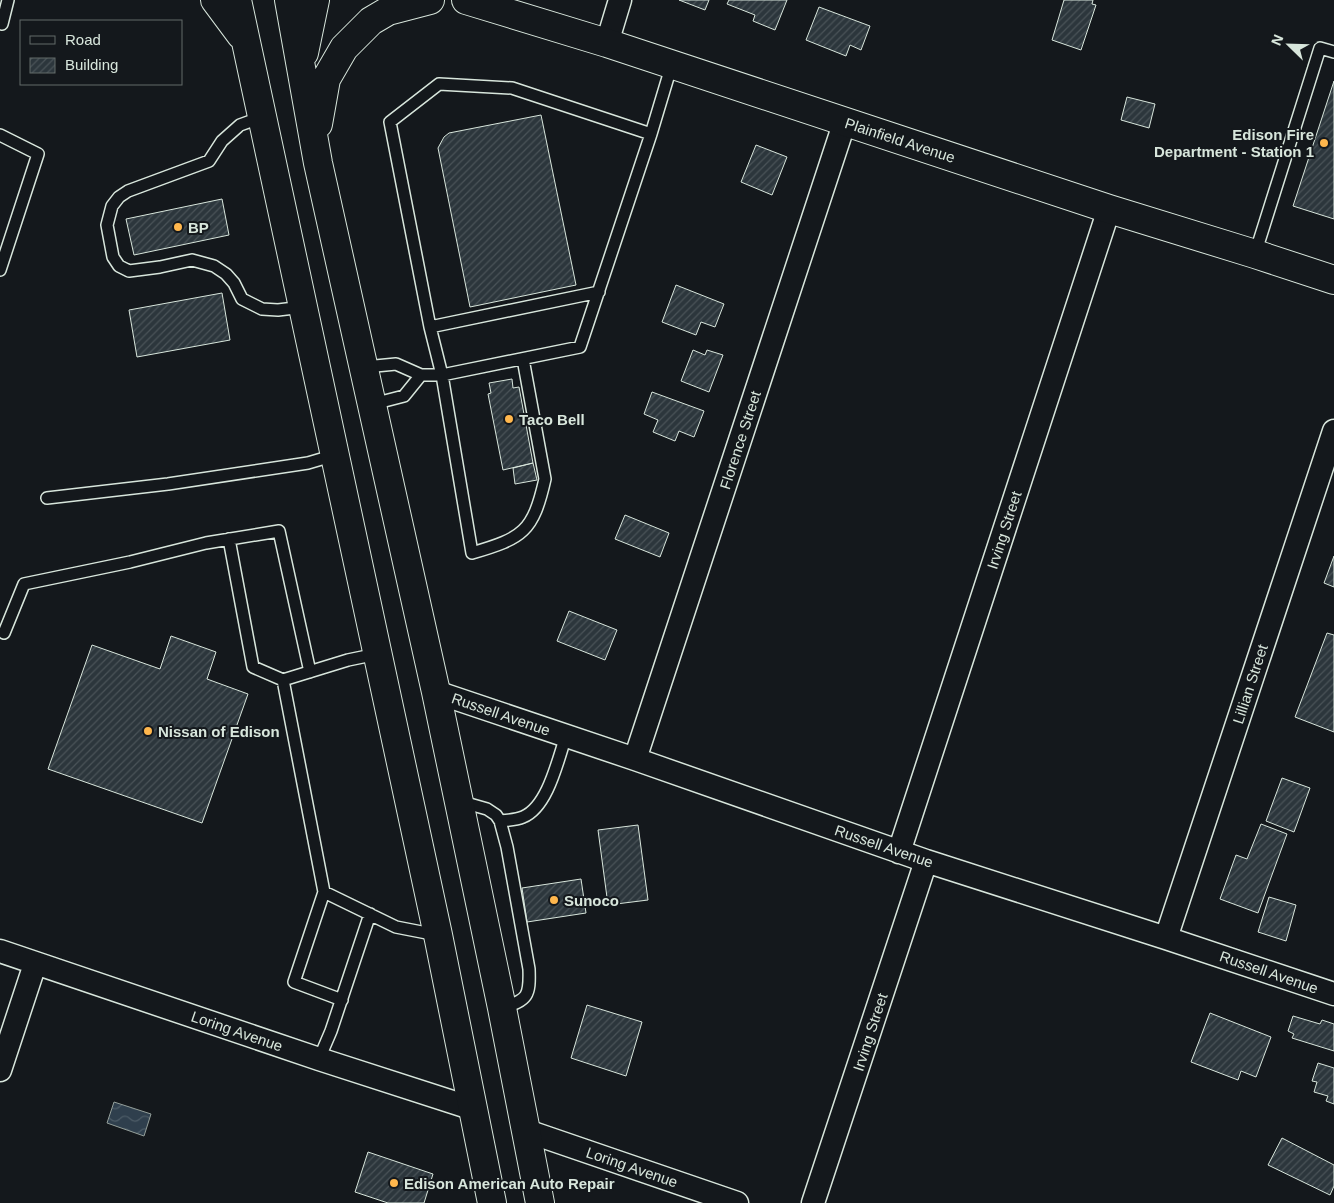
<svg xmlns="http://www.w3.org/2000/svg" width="1334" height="1203" font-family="Helvetica,sans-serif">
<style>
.water{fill:url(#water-waves);stroke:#939e99}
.building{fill:url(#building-hatch);stroke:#d8e6dc}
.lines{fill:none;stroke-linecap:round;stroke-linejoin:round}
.lane-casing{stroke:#d8e6dc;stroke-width:14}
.street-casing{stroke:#d8e6dc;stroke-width:25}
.secondary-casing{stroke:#d8e6dc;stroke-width:30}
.highway-casing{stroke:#d8e6dc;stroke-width:30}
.lane{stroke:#14181c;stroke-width:11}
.street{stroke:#14181c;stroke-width:22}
.secondary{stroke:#14181c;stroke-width:28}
.highway{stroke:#14181c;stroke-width:28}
.poi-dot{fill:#ffb74d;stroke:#14181c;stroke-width:2}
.labels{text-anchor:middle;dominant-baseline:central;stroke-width:4;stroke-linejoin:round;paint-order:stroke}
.poi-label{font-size:15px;font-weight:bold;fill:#d8e6dc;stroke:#14181c;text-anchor:start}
.street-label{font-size:15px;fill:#d8e6dc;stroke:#14181c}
</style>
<defs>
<pattern id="water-waves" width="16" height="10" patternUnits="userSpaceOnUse" patternTransform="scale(1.25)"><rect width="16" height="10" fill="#2f3f4d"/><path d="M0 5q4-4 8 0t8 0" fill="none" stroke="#4c5b66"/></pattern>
<pattern id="building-hatch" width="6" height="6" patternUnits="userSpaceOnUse" patternTransform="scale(1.25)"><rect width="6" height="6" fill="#2c363c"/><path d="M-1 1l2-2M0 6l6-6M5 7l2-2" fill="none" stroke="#4a5358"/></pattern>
</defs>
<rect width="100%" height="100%" fill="#14181c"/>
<!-- water -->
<path class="water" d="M114,1102L151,1114L144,1136L107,1123Z"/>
<!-- building -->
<path class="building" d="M679,0H709L705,10Z
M729,0H787L775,30L753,21L755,15L727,4Z
M1064,0H1093L1092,4L1096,5L1081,50L1052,40Z
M819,7L870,26L861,50L850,45L846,56L806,40Z
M1334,81V219L1293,206Z
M1127,97L1155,104L1149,128L1121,120Z
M541,115L576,285L470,307L438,148L444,137L449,133Z
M756,145L787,157L772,195L741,182Z
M222,199L229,235L134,255L126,219Z
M676,285L724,304L715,327L701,322L696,335L662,322Z
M222,293L230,340L137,357L129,310Z
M693,350L705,355L707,350L723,355L709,392L681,381Z
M512,379L513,388L519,387L533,463L503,470L488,394L491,393L489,383Z
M652,392L704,411L694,437L679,431L675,441L653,432L658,420L644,414Z
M533,463L537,480L515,484L513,468Z
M625,515L669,533L660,557L615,539Z
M1334,556V587L1324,583Z
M569,611L617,630L605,660L557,641Z
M1327,633L1334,635V732L1295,717Z
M171,636L216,652L207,679L248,694L202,823L48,769L92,645L160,669Z
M1282,778L1310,788L1294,832L1266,821Z
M1261,824L1287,834L1258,913L1220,899L1236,855L1247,859Z
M638,825L648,900L608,905L598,830Z
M581,879L586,913L527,922L522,888Z
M1269,897L1296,905L1286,941L1258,932Z
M587,1005L642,1022L626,1076L571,1058Z
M1210,1013L1271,1037L1256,1077L1241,1071L1238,1080L1191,1062Z
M1293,1016L1320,1024L1322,1020L1334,1024V1051L1292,1038L1294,1034L1288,1031Z
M1318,1063L1334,1068V1104L1326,1101L1328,1096L1314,1092L1317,1082L1312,1081Z
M1282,1138L1334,1165V1186L1330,1195L1268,1165Z
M368,1152L433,1174L424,1203H388L355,1192Z"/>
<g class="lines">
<defs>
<path id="lane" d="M2,24L8,0
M262,117L240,125L222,141L209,161L128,191L119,197L112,206L107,225L113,257L119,266L129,271L160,267L192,260L214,266L226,274L234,283L242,299L262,309L278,310L303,307
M651,134L512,88L439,84L390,122L430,327L442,375L580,347L651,134L672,64
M0,135L38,154L0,270
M1255,254L1320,48L1334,52
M430,327L599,292
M365,367L396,364L421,375L404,396L373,404
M421,375H442L472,553C523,538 533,532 545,479L523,359
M47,498L168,484L308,463L335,455
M229,539L253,667L283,680L348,660L377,654
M4,633L24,584L130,562L206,543L279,531L310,672
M283,680L324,892L294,982L342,1000
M459,801L487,809L496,815L500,821L507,847L529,969C530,996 528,1000 502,1008
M500,821C508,820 516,820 523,817C548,807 558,759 566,736
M324,892L396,927L437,935
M319,1059L331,1031L370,914"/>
<path id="street" d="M607,43L620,0
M436,692L635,759L926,861L1166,938L1334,994
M635,759L845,121
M899,852L1109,209
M1166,938L1334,431
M0,951L319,1059L474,1109
M0,1070L35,964
M527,1131L737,1203
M813,1203L926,861"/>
<path id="secondary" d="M466,0L607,43L1109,209L1255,254L1334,280"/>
<path id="highway" d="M215,0L241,35
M237,0L438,935L492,1203
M289,0L318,163L436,692L502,1008L540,1203
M304,53L315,0
M318,124L326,79L344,48L371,21L388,11L430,0"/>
</defs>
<!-- lane casing -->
<use href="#lane" class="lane-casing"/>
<!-- street casing -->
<use href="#street" class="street-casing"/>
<!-- secondary casing -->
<use href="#secondary" class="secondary-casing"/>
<!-- highway casing -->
<use href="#highway" class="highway-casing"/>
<!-- lane -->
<use href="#lane" class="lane"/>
<!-- street -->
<use href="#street" class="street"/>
<!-- secondary -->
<use href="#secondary" class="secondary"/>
<!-- highway -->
<use href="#highway" class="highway"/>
</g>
<!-- markers -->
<g class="poi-dot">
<circle cx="1324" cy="143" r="5"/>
<circle cx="178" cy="227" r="5"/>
<circle cx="509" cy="419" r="5"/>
<circle cx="148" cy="731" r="5"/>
<circle cx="554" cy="900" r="5"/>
<circle cx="394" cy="1183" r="5"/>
</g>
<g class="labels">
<!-- poi labels -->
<g class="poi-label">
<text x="1314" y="134" text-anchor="end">Edison Fire<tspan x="1314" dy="17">Department - Station 1</tspan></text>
<text x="188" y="227">BP</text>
<text x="519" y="419">Taco Bell</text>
<text x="158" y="731">Nissan of Edison</text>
<text x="564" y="900">Sunoco</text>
<text x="404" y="1183">Edison American Auto Repair</text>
</g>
<!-- street labels -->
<g class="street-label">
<text transform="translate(900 140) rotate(18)">Plainfield Avenue</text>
<text transform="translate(740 440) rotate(-72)">Florence Street</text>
<text transform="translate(1004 530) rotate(-72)">Irving Street</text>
<text transform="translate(1250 684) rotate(-72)">Lillian Street</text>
<text transform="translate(501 714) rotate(19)">Russell Avenue</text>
<text transform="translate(884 846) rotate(19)">Russell Avenue</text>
<text transform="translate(1269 972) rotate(19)">Russell Avenue</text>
<text transform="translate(237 1031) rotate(19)">Loring Avenue</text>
<text transform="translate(870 1032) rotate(-72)">Irving Street</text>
<text transform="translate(632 1167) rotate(19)">Loring Avenue</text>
</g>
</g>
<!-- legend -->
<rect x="20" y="20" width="162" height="65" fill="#14181c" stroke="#626a69"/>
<rect x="30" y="36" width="25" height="8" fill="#14181c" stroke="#626a69"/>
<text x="65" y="45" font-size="15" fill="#d8e6dc">Road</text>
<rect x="30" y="58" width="25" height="15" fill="url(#building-hatch)" stroke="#626a69"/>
<text x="65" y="70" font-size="15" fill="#d8e6dc">Building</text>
<!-- north arrow -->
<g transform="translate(1289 45) rotate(293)" stroke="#14181c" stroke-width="4" paint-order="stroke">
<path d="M0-4L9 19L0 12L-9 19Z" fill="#d8e6dc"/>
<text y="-8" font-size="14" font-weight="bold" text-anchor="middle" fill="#d8e6dc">N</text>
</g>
</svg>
